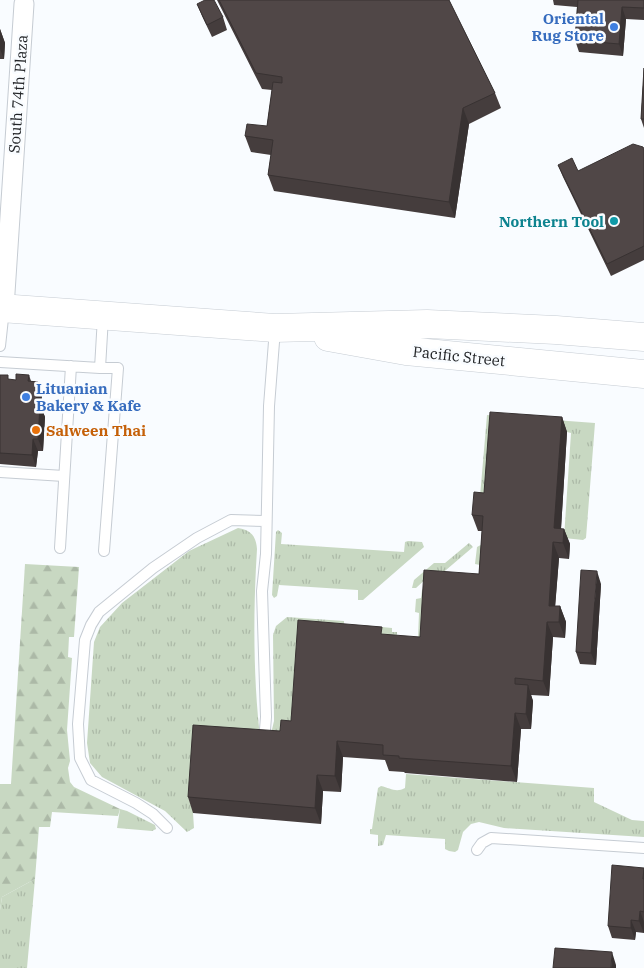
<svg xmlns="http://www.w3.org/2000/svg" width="644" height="968" font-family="'IBM Plex Serif',serif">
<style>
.grass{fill:url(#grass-tufts)}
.forest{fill:url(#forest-firs)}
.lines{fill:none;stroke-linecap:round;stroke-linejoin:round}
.service-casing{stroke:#c6ccd3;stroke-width:12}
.minor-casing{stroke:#c6ccd3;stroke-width:21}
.primary-casing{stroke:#c6ccd3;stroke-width:29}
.service{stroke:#fff;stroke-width:10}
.minor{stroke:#fff;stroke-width:19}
.primary{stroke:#fff;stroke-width:28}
.wall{fill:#453d3d}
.shaded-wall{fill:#383232}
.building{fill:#504747;stroke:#383232}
.shop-dot{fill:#3f7fe0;stroke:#f9fcff;stroke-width:2}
.culture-dot{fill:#0f9aa8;stroke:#f9fcff;stroke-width:2}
.food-dot{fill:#e8710a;stroke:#f9fcff;stroke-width:2}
.labels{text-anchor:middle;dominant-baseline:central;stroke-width:5;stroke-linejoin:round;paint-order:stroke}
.shop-label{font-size:15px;font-weight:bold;fill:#366cbe;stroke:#f9fcff;text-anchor:end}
.street-label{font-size:15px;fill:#222427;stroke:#f9fcff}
.culture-label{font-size:15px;font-weight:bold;fill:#0d838f;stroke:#f9fcff;text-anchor:end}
.food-label{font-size:15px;font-weight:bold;fill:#c56008;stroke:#f9fcff;text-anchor:start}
</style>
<defs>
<pattern id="grass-tufts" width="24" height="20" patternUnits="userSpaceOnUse" patternTransform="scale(1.25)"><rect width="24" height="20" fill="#c8d8c2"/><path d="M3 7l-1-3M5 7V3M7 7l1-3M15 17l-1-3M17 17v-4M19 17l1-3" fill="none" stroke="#acb9a7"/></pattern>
<pattern id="forest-firs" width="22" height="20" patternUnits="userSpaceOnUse" patternTransform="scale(1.25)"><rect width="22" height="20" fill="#c8d8c2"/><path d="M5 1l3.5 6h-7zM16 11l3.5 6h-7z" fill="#acb9a7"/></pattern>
</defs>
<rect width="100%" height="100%" fill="#f9fcff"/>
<!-- grass -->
<path class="grass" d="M487,415L595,423L586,538L583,540L564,538L571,433L567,432L490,509L479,508Z
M238,528C251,530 256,536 257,549C253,614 253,680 261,745L193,813L194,828L187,832L165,811L102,777L90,763L87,743L94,642L100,627L122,603L189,551Z
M278,530L282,533L281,544L404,552L405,542L408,541L422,542L424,547L363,600H358V590L279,585L277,596L274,598L272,595L276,532Z
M488,541L485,589L425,652L418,638L419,613L415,612L416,599L421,598L422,590L431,582H478L480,565L475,564L477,547Z
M469,543L473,547L439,576H429L416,588H412L414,580L434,563H445Z
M287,617L344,621V628L362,625L392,628V632H397V637L297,736L268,746L274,721L273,635L276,626Z
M406,774L594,788V802L632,820L644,821V837L504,828L479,822L471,824L463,832L458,850L455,852L449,851L445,849V839L386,835L383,845L378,846V835L370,834V829H372L378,788L381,786C390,788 396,793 405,788Z
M120,809L127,811L155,825L156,829L152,831L117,828Z
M35,879L27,968H0V910L2,897Z"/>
<!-- forest -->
<path class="forest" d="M25,564L79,567L74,637H69L68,657L72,658L67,730L70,761L68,768L70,782L74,787L120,809L118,816L52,812L50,827H39L35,879L2,897L0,910V784H11Z"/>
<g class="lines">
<defs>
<path id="service" d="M0,346L4,309
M0,362L100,368L103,317
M100,368H118L104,551
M0,472L64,476
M60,548L71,366
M264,742L266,717L262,591L266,554L269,406L275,329
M167,828L153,814L136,803L91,780L80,758L78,724L85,640L91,625L99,612L153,568L197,538L231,520L265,521
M477,850L482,843L491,838L644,848"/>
<path id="minor" d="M4,308L24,4"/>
<path id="primary" d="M0,308L275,328L427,324L556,330L644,337
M328,337L406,351L644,374"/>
</defs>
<!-- service casing -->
<use href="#service" class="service-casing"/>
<!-- minor casing -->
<use href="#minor" class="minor-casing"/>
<!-- primary casing -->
<use href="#primary" class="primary-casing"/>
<!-- service -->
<use href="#service" class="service"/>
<!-- minor -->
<use href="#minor" class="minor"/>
<!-- primary -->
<use href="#primary" class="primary"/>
</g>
<!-- wall -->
<path class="wall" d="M217,0H449L495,93L501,108L469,124L455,218L274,191L268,175L271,155L251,152L245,136L267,126L272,90L262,89Z
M553,0H644V20L626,19L623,56L579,52L575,40L577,7L554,5Z
M197,4L223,17L227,30L212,37L202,16Z
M0,29L5,43L4,59H0Z
M644,68V128L641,119Z
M644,149V260L611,276L563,177L558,165L578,171Z
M0,375L10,380H16L29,375L31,381L38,382L42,394L41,407L45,417L43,451H38L36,467L0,464Z
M562,417L567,432L561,529H564L570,544L569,559L559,558L555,606H560L566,622L565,638L553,637L549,696L531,695L533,701L531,729H521L517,782L405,773L404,772L389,771L385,760L343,757L341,792L323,791L321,824L193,813L188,797L280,731L291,721L420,637L479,574L482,531H478L472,515L484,493Z
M601,584L596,665L580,664L576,652Z
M644,868V933L636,932L635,940L612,938L608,926Z"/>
<!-- shaded-wall -->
<path class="shaded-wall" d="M622,7L626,19L623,56L619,44Z
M0,29L5,43L4,59L0,49Z
M463,108L469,124L455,218L449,202Z
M38,382L42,394L41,407L45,417L43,451L38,439L36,405Z
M562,417L567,432L560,544L554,528Z
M33,439L38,451L36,467L32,455Z
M564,529L570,544L569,559L563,543Z
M553,542L559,558L554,621L549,606Z
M597,571L601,584L596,665L591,653Z
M560,606L566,622L565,638L559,622Z
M547,622L553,637L549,696L543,681Z
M528,685L533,701L531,729L526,714Z
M515,713L521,729L517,782L511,766Z
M337,741L343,757L341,792L335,776Z
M317,775L323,791L321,824L315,808Z
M640,911L644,922V933L639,921Z
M631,920L636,932L635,940L631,928Z
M612,952L616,965V968H611Z"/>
<!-- building -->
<path class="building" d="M205,0H214L223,17L207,25L197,4Z
M219,0H449L495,93L463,108L449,202L268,175L273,140L245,136L247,124L267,126L273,82L282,83V77L256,73Z
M578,0H644V8L622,7L619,44L575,40Z
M644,68V119H641Z
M633,144L643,147L644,149V246L607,264L558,165L572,158L578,171Z
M16,374L29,375L28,381L38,382L36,405H40L38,439H33L32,455L0,453V375H8V379L16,380Z
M490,412L562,417L554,528L564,529L563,543L553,542L549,606H560L559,622H547L543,681L515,678V684L528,685L526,714L515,713L511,766L399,758V756L383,755V745L337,741L335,776L317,775L315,808L188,797L193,725L280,731L281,720L291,721L298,620L382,627L381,634L420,637L424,570L479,574L483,516L472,515L474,492L484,493Z
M581,570L597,571L591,653L576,652Z
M612,865L644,868L643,879H644V912L640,911L639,921L631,920V928L608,926Z
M555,948L612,952L611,968H553Z"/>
<!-- markers -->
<g class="shop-dot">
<circle cx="614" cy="27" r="5"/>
<circle cx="26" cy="397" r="5"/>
</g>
<circle class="culture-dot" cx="614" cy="221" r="5"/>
<circle class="food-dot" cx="36" cy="430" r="5"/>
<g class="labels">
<!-- shop labels -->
<g class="shop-label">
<text x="604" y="18">Oriental<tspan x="604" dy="17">Rug Store</tspan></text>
<text x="36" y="388" text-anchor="start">Lituanian<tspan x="36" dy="17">Bakery &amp; Kafe</tspan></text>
</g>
<!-- street labels -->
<g class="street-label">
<text transform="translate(18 94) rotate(-86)">South 74th Plaza</text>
<text transform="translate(459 356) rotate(6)">Pacific Street</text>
</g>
<!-- culture labels -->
<g class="culture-label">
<text x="604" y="221">Northern Tool</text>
</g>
<!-- food labels -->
<g class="food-label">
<text x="46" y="430">Salween Thai</text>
</g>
</g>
</svg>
